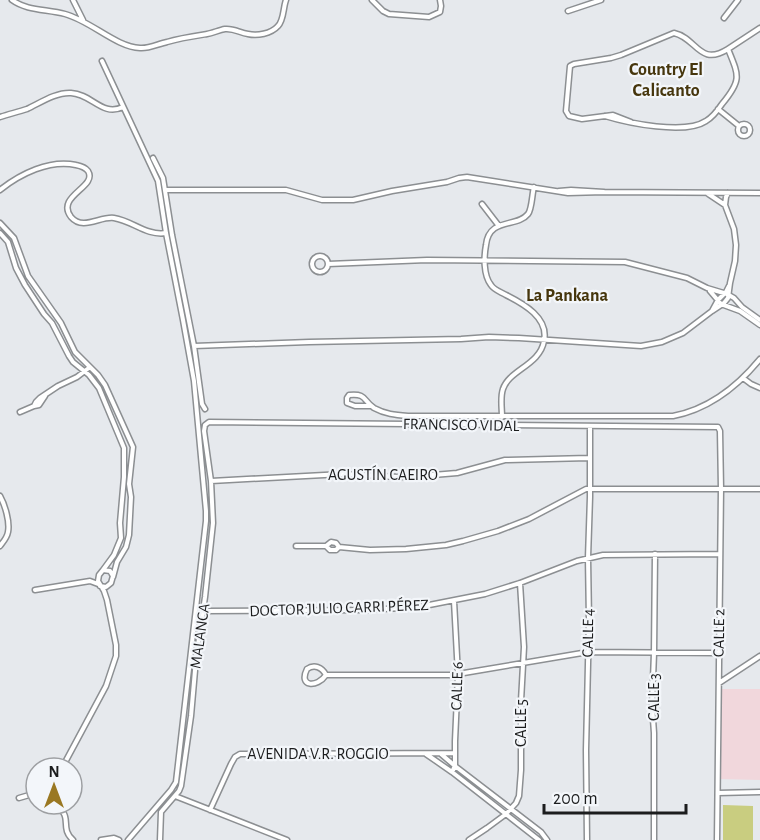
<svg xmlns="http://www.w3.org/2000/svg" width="760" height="840" font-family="'Alegreya Sans',sans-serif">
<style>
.education{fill:#f1d7dc}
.grass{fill:#c9cd80}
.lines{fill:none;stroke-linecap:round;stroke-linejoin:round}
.street-casing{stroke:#8c8f92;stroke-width:7}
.street{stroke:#fff;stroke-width:4}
.labels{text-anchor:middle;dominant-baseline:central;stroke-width:4.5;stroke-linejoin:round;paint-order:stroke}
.street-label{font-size:16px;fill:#1c1d1e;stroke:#f3f6fa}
.neighbourhood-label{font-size:18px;font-weight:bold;fill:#46360d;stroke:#f3f6fa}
</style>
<rect width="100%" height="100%" fill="#e6e9ed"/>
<!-- education -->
<path class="education" d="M720,689H760V780L719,779Z"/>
<!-- grass -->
<path class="grass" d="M723,805L753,806V840H723Z"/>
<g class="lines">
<defs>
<path id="street" d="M12,0C27,11 47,9 65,14C91,21 116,47 140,48C148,49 158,44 167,42C180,38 194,36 207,34C213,33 219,30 225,29C234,28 240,33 248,34C257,36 271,34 278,26C284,20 283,8 286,0
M73,0L83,20
M372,0L383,11L389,14L429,17L440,12L441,6L440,0
M568,11L601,0
M724,18L738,0
M102,61L158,181L166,233L183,320L194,381L206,511V521L176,782L171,790L128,840
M718,109L739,126
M605,116C628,123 685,135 706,121C713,117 718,110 722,104C742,80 739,76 728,49L760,28
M0,117C9,114 18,112 27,109C40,103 56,92 71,93C92,94 102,117 123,107
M631,122L613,115L582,119L569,116L566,111L570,66L574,64L611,58L621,55L674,33C697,38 699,67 728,49
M738 130a6 6 0 1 1 12 0a6 6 0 1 1-12 0Z
M153,158L163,178L172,235L194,346L309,342L461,339L489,337L519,338L641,346L662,342L683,333L712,311
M0,190C20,174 50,159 76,165C81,166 85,167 88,171C98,187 55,196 71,217C83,231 100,216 114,218C133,221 146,236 166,233
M165,190H286L322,200H353L392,191L447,182L459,178L467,177L568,193L604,192L571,190L559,191
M604,192L760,193
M707,193L725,205L726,197L728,193
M482,204L499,226
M725,205L734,229L736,245L735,261L730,283L728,298L724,303L712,311L718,300L726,292L729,286
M0,223L14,238L28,276L61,323L75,352L98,375L105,385L133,447L129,484L131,497L129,535L126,547L117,562L113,577
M0,233L8,242L16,268L25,285L44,314L52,323L69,356L73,362L89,375L99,388L124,448V477L120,523L121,538L114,555L103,570
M312 264a8 8 0 1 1 16 0a8 8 0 1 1-16 0Z
M328,264L427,260L625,262L687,278L707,288L727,294L734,298L742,307L760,320
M710,291L721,304L740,311L760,325
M194,346L202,404L205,409
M743,378L751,384L760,388
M45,396L39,405L34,406L36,402L40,398L58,386L77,377L90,367
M370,406H355L347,403V398L349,395C367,393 363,401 374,408C385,414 395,415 408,416H673C709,409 737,387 760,359
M20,412L34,406
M502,417C502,408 500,397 503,389C509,370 540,365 544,341C549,318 524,304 506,295C501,292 494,290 491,285C483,275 484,256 486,245C489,217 517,228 528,214C532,209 532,194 534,187
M211,481L343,474L399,477L421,476L457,473L505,460L589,458
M0,496C5,505 10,522 8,532C7,538 3,542 0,546
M331,542L336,543L339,547L336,550H330L326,546Z
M296,546H326
M339,547L370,550L406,549L446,545L463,541L498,531L529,519L586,489H760
M35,590L90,581L98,584
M203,611L367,610L419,607L485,594L520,583L577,561L603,555L720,554
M326,675C317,688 298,687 307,669C314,664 322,667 326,675H452L588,652L719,653
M719,683L760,656
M426,754L452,772L539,840
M441,754L455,766L541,832L547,840
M62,768L106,686L116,656V645L107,600L104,591L98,581L99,575L103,570L110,571L113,576L111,583L106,587L100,586
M452,772L455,766V741L458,675L454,601
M718,793L760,792
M175,796L287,840
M19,798L36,793
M48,804C78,813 57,826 73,840
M210,810L231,764L235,757L240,754L455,753
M101,840L114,838L119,840
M160,840L161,812L179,791L181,786L191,716L196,659L205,597L213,523L211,481L204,431L205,425L209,422L718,427L720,431L721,489L717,840
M469,840L487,828L506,814L516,803L519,796L521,770V701L524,647L520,583
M587,840L586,750L589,621L588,558L590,497V426
M654,840V733L652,705L654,653L655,554"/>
</defs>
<!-- street casing -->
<use href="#street" class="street-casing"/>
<!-- street -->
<use href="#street" class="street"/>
</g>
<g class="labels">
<!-- street labels -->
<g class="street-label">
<text transform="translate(461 425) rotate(1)">FRANCISCO VIDAL</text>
<text x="383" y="475">AGUSTÍN CAEIRO</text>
<text transform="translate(339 608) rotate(-2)">DOCTOR JULIO CARRI PÉREZ</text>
<text transform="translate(588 633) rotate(-89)">CALLE 4</text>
<text transform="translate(719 633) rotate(-89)">CALLE 2</text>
<text transform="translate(200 636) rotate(-82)">MALANCA</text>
<text transform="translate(457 686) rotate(-88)">CALLE 6</text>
<text transform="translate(654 697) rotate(-90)">CALLE 3</text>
<text transform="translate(521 723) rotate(-90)">CALLE 5</text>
<text x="318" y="754">AVENIDA V.R. ROGGIO</text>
</g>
<!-- neighbourhood labels -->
<g class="neighbourhood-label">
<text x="666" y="70">Country El<tspan x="666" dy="21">Calicanto</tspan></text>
<text x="567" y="296">La Pankana</text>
</g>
</g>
<!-- north arrow -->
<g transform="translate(54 786)"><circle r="28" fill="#f3f6fa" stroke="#9d9fa2" stroke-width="1.5"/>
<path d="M0-4.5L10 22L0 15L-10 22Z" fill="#9a7822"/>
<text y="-9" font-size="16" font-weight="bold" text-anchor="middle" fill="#1c1d1e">N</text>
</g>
<!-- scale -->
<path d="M544 804v9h142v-9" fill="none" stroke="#1c1d1e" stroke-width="3"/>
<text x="553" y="804" font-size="18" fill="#1c1d1e" stroke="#f3f6fa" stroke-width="4.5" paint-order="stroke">200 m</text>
</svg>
